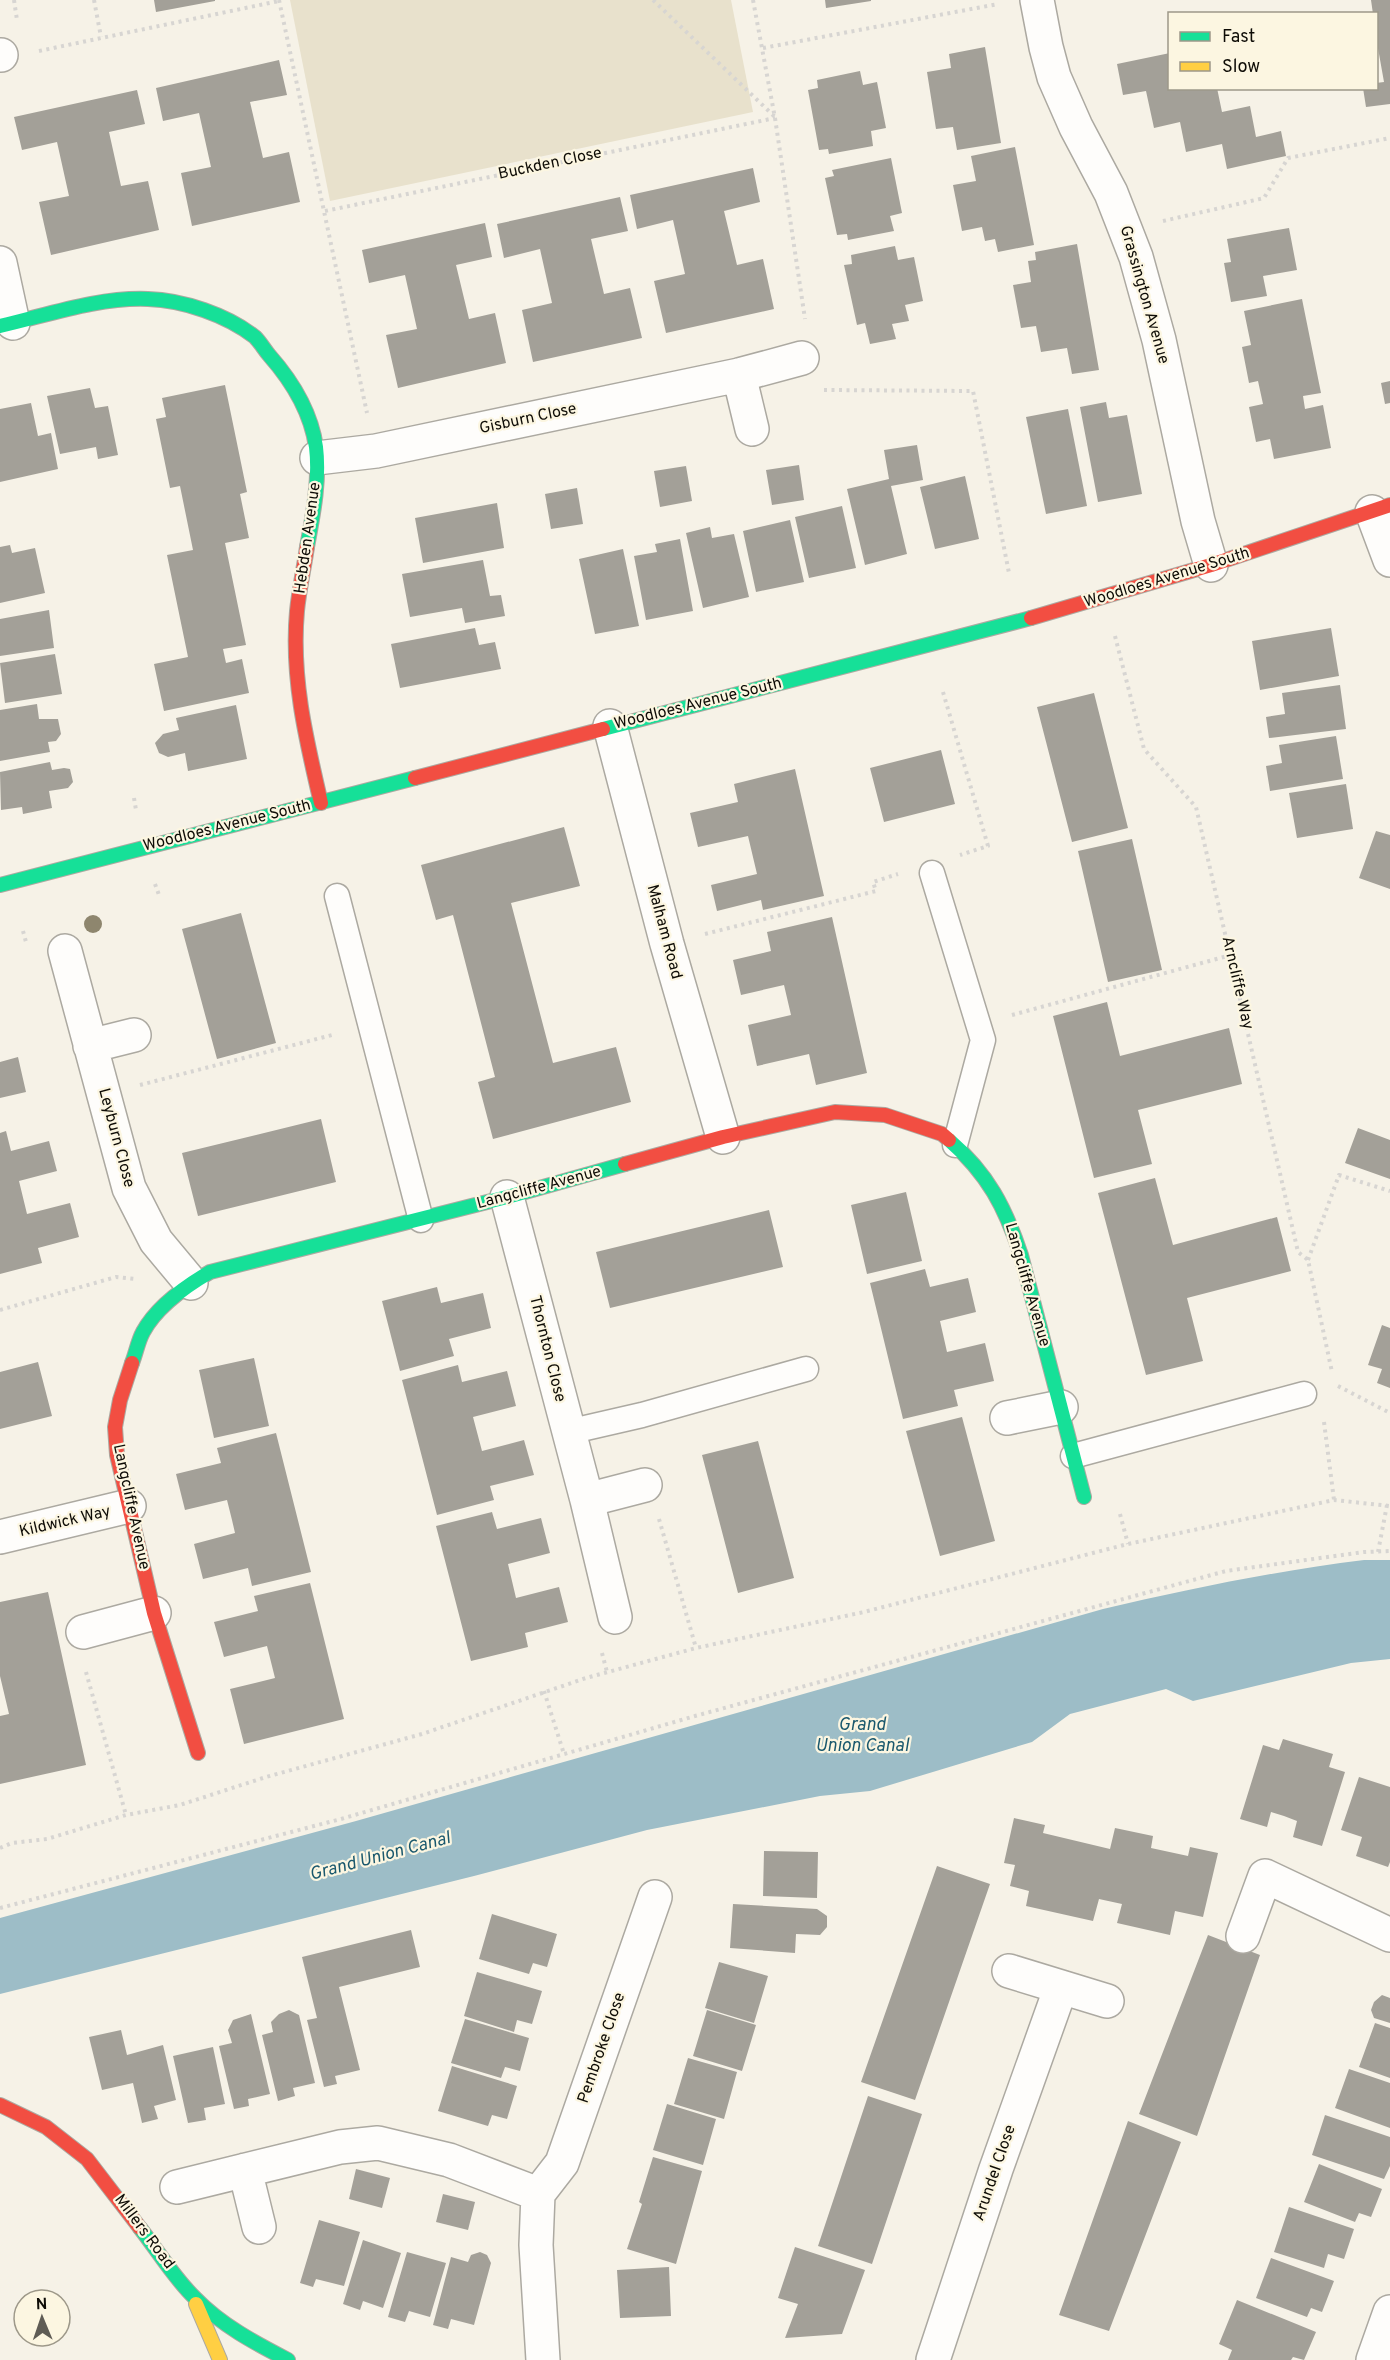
<svg xmlns="http://www.w3.org/2000/svg" width="1390" height="2360" font-family="Overpass,sans-serif">
<style>
.green{fill:#e8e1cc}
.water{fill:#9dbdc7}
.building{fill:#a3a098}
.lines{fill:none;stroke-linecap:round;stroke-linejoin:round}
.lane-casing{stroke:#aca9a1;stroke-width:27}
.street-casing{stroke:#aca9a1;stroke-width:36}
.fast-casing{stroke:#aca9a1;stroke-width:16}
.slow-casing{stroke:#aca9a1;stroke-width:16}
.jam-casing{stroke:#aca9a1;stroke-width:16}
.path{stroke:#d7d5d2;stroke-width:4;stroke-dasharray:3 4.5;stroke-linecap:butt}
.lane{stroke:#fefdfb;stroke-width:24}
.street{stroke:#fefdfb;stroke-width:33}
.fast{stroke:#16e098;stroke-width:14}
.slow{stroke:#ffcf43;stroke-width:14}
.jam{stroke:#f24e42;stroke-width:14}
.tree{fill:#8e866e}
.labels{text-anchor:middle;dominant-baseline:central;stroke-width:4.5;stroke-linejoin:round;paint-order:stroke}
.street-label{font-size:16px;fill:#0e0c06;stroke:#fcf6e1}
.water-label{font-size:18px;font-style:italic;fill:#1a586d;stroke:#fcf6e1}
</style>
<rect width="100%" height="100%" fill="#f6f2e7"/>
<!-- green -->
<path class="green" d="M290,0H731L753,112L330,201Z"/>
<!-- water -->
<path class="water" d="M1364,1560H1390V1659L1351,1663L1193,1701L1166,1689L1070,1714L1032,1742L870,1791L820,1796L647,1830L474,1876L0,1994V1918L356,1821L1103,1609C1189,1589 1275,1571 1364,1560Z"/>
<!-- building -->
<path class="building" d="M154,0H215V1L156,12Z
M825,0H871V1L826,8Z
M1371,0H1390V104L1366,107L1363,88H1376V83L1384,82L1376,37V14H1373Z
M985,47L1001,143L957,150L953,127L936,129L927,72L951,68L949,54Z
M1170,53V88H1217L1222,112L1250,106L1256,137L1281,131L1286,156L1227,169L1222,144L1186,152L1180,122L1154,128L1146,91L1123,95L1117,64Z
M279,60L287,95L250,102L263,158L289,152L300,202L192,226L181,173L211,167L199,113L163,121L156,88Z
M860,71L863,85L877,82L886,128L871,131L873,146L829,154L828,149L819,150L808,90L818,88L817,80Z
M137,90L145,124L109,132L121,186L148,181L159,230L51,255L39,202L69,196L57,142L22,150L14,117Z
M1015,147L1034,245L998,252L995,239L985,241L982,227L962,231L953,185L976,181L971,156Z
M891,158L902,213L890,216L894,231L848,240L847,234L837,235L825,178L834,176L832,170Z
M753,168L760,202L724,211L737,265L763,259L774,309L666,333L654,281L685,274L673,220L637,229L630,195Z
M620,197L628,231L591,239L604,294L630,288L642,338L533,362L522,310L552,303L540,249L504,258L497,224Z
M485,223L492,257L456,265L469,319L495,313L506,363L398,388L386,335L417,329L405,275L369,283L362,250Z
M1289,228L1297,270L1263,276L1267,296L1231,302L1224,263L1231,262L1227,239Z
M1077,244L1099,370L1072,374L1067,348L1041,352L1036,326L1021,328L1013,285L1031,282L1028,261L1036,260L1035,252Z
M895,246L898,260L914,257L923,301L905,305L909,321L892,324L896,339L870,344L865,323L857,325L844,265L852,264L851,255Z
M1302,299L1321,393L1303,396L1305,409L1323,405L1331,448L1274,459L1270,439L1256,442L1249,407L1263,404L1258,381L1249,383L1242,347L1251,345L1244,311Z
M1390,381V403L1385,404L1381,383Z
M225,385L247,492L240,494L249,538L225,543L246,645L223,649L226,663L242,659L249,693L164,711L154,664L188,657L167,555L193,550L180,486L170,488L156,419L166,417L162,398Z
M90,388L95,408L108,406L118,455L98,459L96,447L60,454L47,396Z
M1106,402L1109,418L1127,415L1142,494L1098,502L1080,407Z
M31,403L38,436L51,433L58,469L0,482V409Z
M1068,409L1087,506L1046,514L1026,417Z
M917,445L923,480L891,486L907,554L865,565L847,489L889,479L884,450Z
M799,465L804,500L772,505L766,470Z
M686,466L692,501L660,507L654,471Z
M965,476L979,539L935,549L920,487Z
M577,488L583,524L551,529L545,494Z
M497,503L504,548L423,563L415,518Z
M842,506L856,568L809,578L795,517Z
M790,520L804,582L756,592L743,531Z
M710,527L712,538L734,534L749,597L703,608L686,533Z
M680,539L693,611L646,620L634,556L657,552L655,544Z
M10,545L12,553L35,548L45,593L0,603V547Z
M623,549L639,626L595,634L579,559Z
M483,560L490,596L501,595L505,616L465,623L462,608L410,617L402,574Z
M49,610L54,648L0,656V619Z
M475,628L479,645L495,642L501,669L400,688L391,644Z
M1331,628L1339,676L1260,690L1252,641Z
M55,654L62,694L5,703L0,663Z
M1340,685L1346,729L1269,738L1266,717L1285,714L1282,693Z
M1094,693L1128,828L1072,842L1037,707Z
M37,704L39,719H58L61,734L56,741L48,742L50,752L0,761V710Z
M236,705L247,759L188,771L185,753L168,757L159,753L155,743L163,734L179,730L176,718Z
M1336,736L1343,779L1270,791L1266,766L1282,763L1279,745Z
M941,750L955,804L884,822L870,768Z
M50,762L52,770L64,768L70,769L73,782L68,788L49,791L52,808L23,814L22,807L1,810L0,772Z
M795,769L824,896L763,910L761,900L717,911L711,885L757,874L748,836L698,847L690,813L738,802L734,784Z
M1346,784L1353,829L1297,838L1289,793Z
M564,827L580,886L511,903L553,1063L616,1047L631,1102L493,1139L478,1082L495,1077L453,915L436,920L421,865Z
M1376,831L1390,835V889L1359,878Z
M1132,839L1162,970L1108,982L1078,851Z
M241,913L276,1043L217,1059L182,929Z
M832,917L867,1073L816,1085L809,1054L757,1066L748,1025L791,1015L784,985L741,995L733,960L771,951L767,932Z
M1107,1002L1120,1056L1229,1028L1242,1084L1138,1110L1152,1164L1094,1178L1053,1016Z
M18,1057L26,1092L0,1098V1062Z
M321,1119L336,1182L198,1216L182,1153Z
M1358,1128L1390,1140V1179L1345,1163Z
M6,1131L11,1151L49,1141L57,1171L19,1181L27,1214L70,1203L79,1237L38,1248L42,1263L0,1274V1133Z
M1155,1178L1173,1245L1277,1217L1291,1271L1187,1298L1203,1361L1146,1375L1098,1193Z
M906,1192L922,1261L867,1274L851,1205Z
M769,1210L783,1267L610,1308L596,1252Z
M925,1269L930,1287L968,1278L976,1312L940,1321L947,1352L985,1343L994,1381L954,1390L958,1406L903,1419L870,1283Z
M437,1287L441,1303L483,1293L491,1328L449,1339L454,1356L400,1371L382,1301Z
M1382,1325L1390,1328V1388L1377,1383L1382,1369L1368,1365Z
M254,1358L269,1426L214,1438L199,1370Z
M38,1362L52,1416L0,1429V1372Z
M458,1365L462,1382L507,1371L516,1406L473,1417L482,1451L524,1440L534,1475L490,1486L494,1500L437,1515L402,1380Z
M962,1417L995,1541L940,1556L906,1431Z
M276,1433L311,1572L252,1586L248,1568L203,1579L194,1544L235,1533L232,1520L227,1500L185,1510L176,1474L221,1463L217,1448Z
M758,1441L794,1578L738,1593L702,1455Z
M492,1512L497,1529L541,1518L550,1553L508,1564L516,1598L559,1587L568,1622L525,1633L528,1647L471,1661L436,1526Z
M310,1583L344,1719L244,1744L230,1689L275,1678L267,1646L224,1657L214,1622L258,1611L254,1596Z
M48,1592L86,1765L0,1784V1716L9,1714L0,1676V1602Z
M1283,1739L1333,1754L1329,1767L1345,1772L1322,1846L1293,1837L1297,1821L1284,1816L1271,1812L1267,1827L1240,1819L1263,1745L1279,1750Z
M1359,1777L1390,1787V1862L1388,1867L1356,1856L1362,1837L1341,1830Z
M1014,1818L1045,1825L1043,1833L1110,1849L1115,1828L1153,1836L1151,1848L1188,1856L1190,1847L1218,1853L1203,1917L1175,1911L1170,1935L1117,1923L1122,1904L1099,1899L1093,1921L1026,1906L1029,1891L1010,1886L1015,1865L1004,1863Z
M764,1851L818,1852L817,1898L763,1896Z
M937,1866L990,1884L915,2100L861,2082Z
M733,1904L817,1909L827,1916V1927L820,1935L796,1934L795,1953L730,1948Z
M492,1914L557,1934L547,1967L533,1963L529,1974L479,1959Z
M411,1930L420,1967L339,1987L360,2070L335,2076L337,2084L324,2087L307,2020L317,2018L302,1957Z
M1208,1935L1260,1955L1197,2136L1139,2114Z
M719,1962L768,1976L754,2023L705,2008Z
M477,1972L542,1991L532,2024L517,2020L514,2032L464,2016Z
M1382,1995L1390,1998V2023L1374,2018L1371,2010L1374,2002Z
M289,2010L299,2015L315,2083L293,2088L295,2096L278,2101L262,2035L273,2032L271,2022L279,2014Z
M707,2010L756,2025L742,2071L693,2056Z
M251,2014L270,2094L248,2099L249,2106L234,2109L219,2046L232,2043L228,2030L233,2020Z
M465,2019L529,2038L520,2071L505,2067L501,2078L451,2063Z
M1375,2023L1390,2028V2078L1359,2067Z
M121,2030L127,2055L163,2045L176,2100L154,2106L158,2119L142,2123L133,2083L102,2090L89,2037Z
M213,2047L225,2104L204,2108L206,2120L188,2123L173,2056Z
M688,2058L737,2072L724,2119L674,2104Z
M452,2066L517,2086L507,2119L492,2115L488,2126L438,2111Z
M1349,2069L1390,2083V2128L1335,2108Z
M868,2096L922,2114L872,2264L818,2246Z
M667,2104L716,2119L703,2165L653,2150Z
M1325,2115L1390,2137V2166L1384,2179L1312,2155Z
M1128,2121L1181,2142L1109,2331L1059,2315Z
M653,2157L702,2171L676,2264L627,2249L642,2204L639,2202Z
M1319,2164L1382,2189L1371,2217L1359,2213L1355,2222L1304,2202Z
M356,2169L390,2178L382,2208L349,2199Z
M443,2194L475,2202L468,2230L436,2222Z
M1289,2207L1354,2229L1344,2259L1328,2254L1324,2268L1274,2252Z
M319,2220L360,2232L344,2286L316,2279L313,2287L300,2283Z
M363,2240L401,2253L383,2308L363,2301L360,2310L343,2304Z
M795,2247L865,2270L842,2334L785,2338L798,2304L778,2298Z
M407,2252L446,2263L430,2317L409,2311L405,2322L388,2317Z
M480,2252L487,2255L491,2263L474,2325L451,2319L448,2329L433,2325L451,2257L468,2262L471,2255Z
M1271,2258L1334,2281L1322,2312L1311,2308L1307,2317L1256,2298Z
M669,2267L671,2316L620,2318L617,2270Z
M1237,2300L1316,2332L1304,2360L1293,2357L1291,2360H1228L1232,2350L1219,2344Z"/>
<g class="lines">
<defs>
<path id="lane" d="M932,873L983,1040L955,1145
M337,896L421,1220
M568,1432L642,1415L806,1369
M1073,1456L1304,1394"/>
<path id="street" d="M1037,0L1046,47L1054,77L1076,127L1111,193L1136,257L1159,340L1198,521L1211,565
M0,55H1
M0,263L13,323
M739,375L752,429
M317,458L376,451L739,375L802,358
M1372,512L1390,560
M610,726L667,944L723,1137
M65,951L129,1188L156,1241L191,1283
M90,1046L134,1035
M507,1197L587,1500L615,1617
M1007,1418L1061,1407
M587,1500L645,1485
M0,1537L129,1506
M83,1632L154,1613
M1243,1936L1265,1876L1390,1935
M1009,1971L1107,2001
M245,2170L259,2227
M177,2187L340,2147L378,2143L449,2160L538,2194
M543,2360L536,2245L538,2194L562,2163L655,1897
M933,2360L996,2169L1061,1987
M1373,2360L1390,2312"/>
<path id="fast" d="M0,326C48,315 98,297 148,299C183,300 227,315 255,337C260,342 264,349 269,355C292,381 311,412 316,447C320,480 313,515 307,547
M603,729L1031,618
M0,885L415,778
M949,1140C988,1174 1005,1207 1021,1255L1084,1497
M132,1363C136,1353 138,1341 143,1332C157,1306 186,1286 210,1272L507,1197L625,1164
M140,2228C158,2251 174,2278 195,2298C221,2325 255,2343 288,2360"/>
<path id="slow" d="M196,2304L220,2360"/>
<path id="jam" d="M307,547C304,568 299,590 297,611C291,677 306,739 321,803
M1031,618L1211,565L1390,505
M415,778L603,729
M625,1164L723,1137L835,1112L885,1115L942,1134L949,1140
M132,1363L120,1400L115,1427L117,1455L154,1613L198,1753
M0,2105L46,2127L87,2159L140,2228"/>
</defs>
<!-- lane casing -->
<use href="#lane" class="lane-casing"/>
<!-- street casing -->
<use href="#street" class="street-casing"/>
<!-- fast casing -->
<use href="#fast" class="fast-casing"/>
<!-- slow casing -->
<use href="#slow" class="slow-casing"/>
<!-- jam casing -->
<use href="#jam" class="jam-casing"/>
<!-- path -->
<path class="path" d="M14,0L17,20
M94,0L101,37
M279,0L367,413
M653,0L775,117
M753,0L775,118L805,319
M763,48L998,4
M39,51L279,1
M325,211L775,118
M1163,221L1264,198L1288,158L1390,138
M824,390L973,391L1009,573
M1115,636L1144,749L1196,807L1298,1252L1308,1260L1332,1372
M943,692L988,846L960,855
M134,798L136,810
M155,884L159,895
M23,931L26,942
M705,934L876,891L873,882L898,874
M1012,1015L1231,955
M140,1085L336,1034
M1308,1260L1339,1175L1390,1191
M0,1310L116,1277L136,1279
M1338,1386L1390,1413
M1324,1422L1334,1500
M1120,1514L1128,1544
M659,1519L696,1648
M1378,1552L1387,1505
M602,1653L607,1672
M86,1672L126,1815
M544,1691L564,1754
M0,1848L12,1843L47,1839L126,1815L180,1805L266,1777L422,1734L586,1678L696,1648L864,1612L1128,1544L1334,1500L1390,1506
M0,1908L341,1819L695,1716L1226,1571L1364,1552L1390,1551"/>
<!-- lane -->
<use href="#lane" class="lane"/>
<!-- street -->
<use href="#street" class="street"/>
<!-- fast -->
<use href="#fast" class="fast"/>
<!-- slow -->
<use href="#slow" class="slow"/>
<!-- jam -->
<use href="#jam" class="jam"/>
</g>
<!-- trees -->
<circle class="tree" cx="93" cy="924" r="9"/>
<g class="labels">
<!-- street labels -->
<g class="street-label">
<text transform="translate(550 164) rotate(-12)">Buckden Close</text>
<text transform="translate(1144 295) rotate(74)">Grassington Avenue</text>
<text transform="translate(528 419) rotate(-12)">Gisburn Close</text>
<text transform="translate(308 538) rotate(-82)">Hebden Avenue</text>
<text transform="translate(1167 578) rotate(-17)">Woodloes Avenue South</text>
<text transform="translate(698 704) rotate(-14)">Woodloes Avenue South</text>
<text transform="translate(227 826) rotate(-14)">Woodloes Avenue South</text>
<text transform="translate(664 932) rotate(75)">Malham Road</text>
<text transform="translate(1237 983) rotate(77)">Arncliffe Way</text>
<text transform="translate(116 1138) rotate(75)">Leyburn Close</text>
<text transform="translate(539 1188) rotate(-15)">Langcliffe Avenue</text>
<text transform="translate(1027 1285) rotate(74)">Langcliffe Avenue</text>
<text transform="translate(547 1349) rotate(76)">Thornton Close</text>
<text transform="translate(131 1507) rotate(78)">Langcliffe Avenue</text>
<text transform="translate(65 1522) rotate(-13)">Kildwick Way</text>
<text transform="translate(602 2048) rotate(-71)">Pembroke Close</text>
<text transform="translate(995 2173) rotate(-71)">Arundel Close</text>
<text transform="translate(144 2232) rotate(53)">Millers Road</text>
</g>
<!-- water labels -->
<g class="water-label">
<text x="862" y="1725">Grand<tspan x="862" dy="21">Union Canal</tspan></text>
<text transform="translate(380 1857) rotate(-15)">Grand Union Canal</text>
</g>
</g>
<!-- legend -->
<rect x="1168" y="12" width="210" height="78" fill="#fcf6e1" stroke="#9d9889" stroke-width="1.5"/>
<rect x="1180" y="32" width="30" height="9" fill="#16e098" stroke="#9d9889" stroke-width="1.5"/>
<text x="1222" y="42" font-size="18" fill="#0e0c06">Fast</text>
<rect x="1180" y="62" width="30" height="9" fill="#ffcf43" stroke="#9d9889" stroke-width="1.5"/>
<text x="1222" y="72" font-size="18" fill="#0e0c06">Slow</text>
<!-- north arrow -->
<g transform="translate(42 2318) rotate(358)"><circle r="28" fill="#fcf6e1" stroke="#9d9889" stroke-width="1.5"/>
<path d="M0-4.5L10 22L0 15L-10 22Z" fill="#5f5c55"/>
<text y="-9" font-size="16" font-weight="bold" text-anchor="middle" fill="#0e0c06">N</text>
</g>
</svg>
